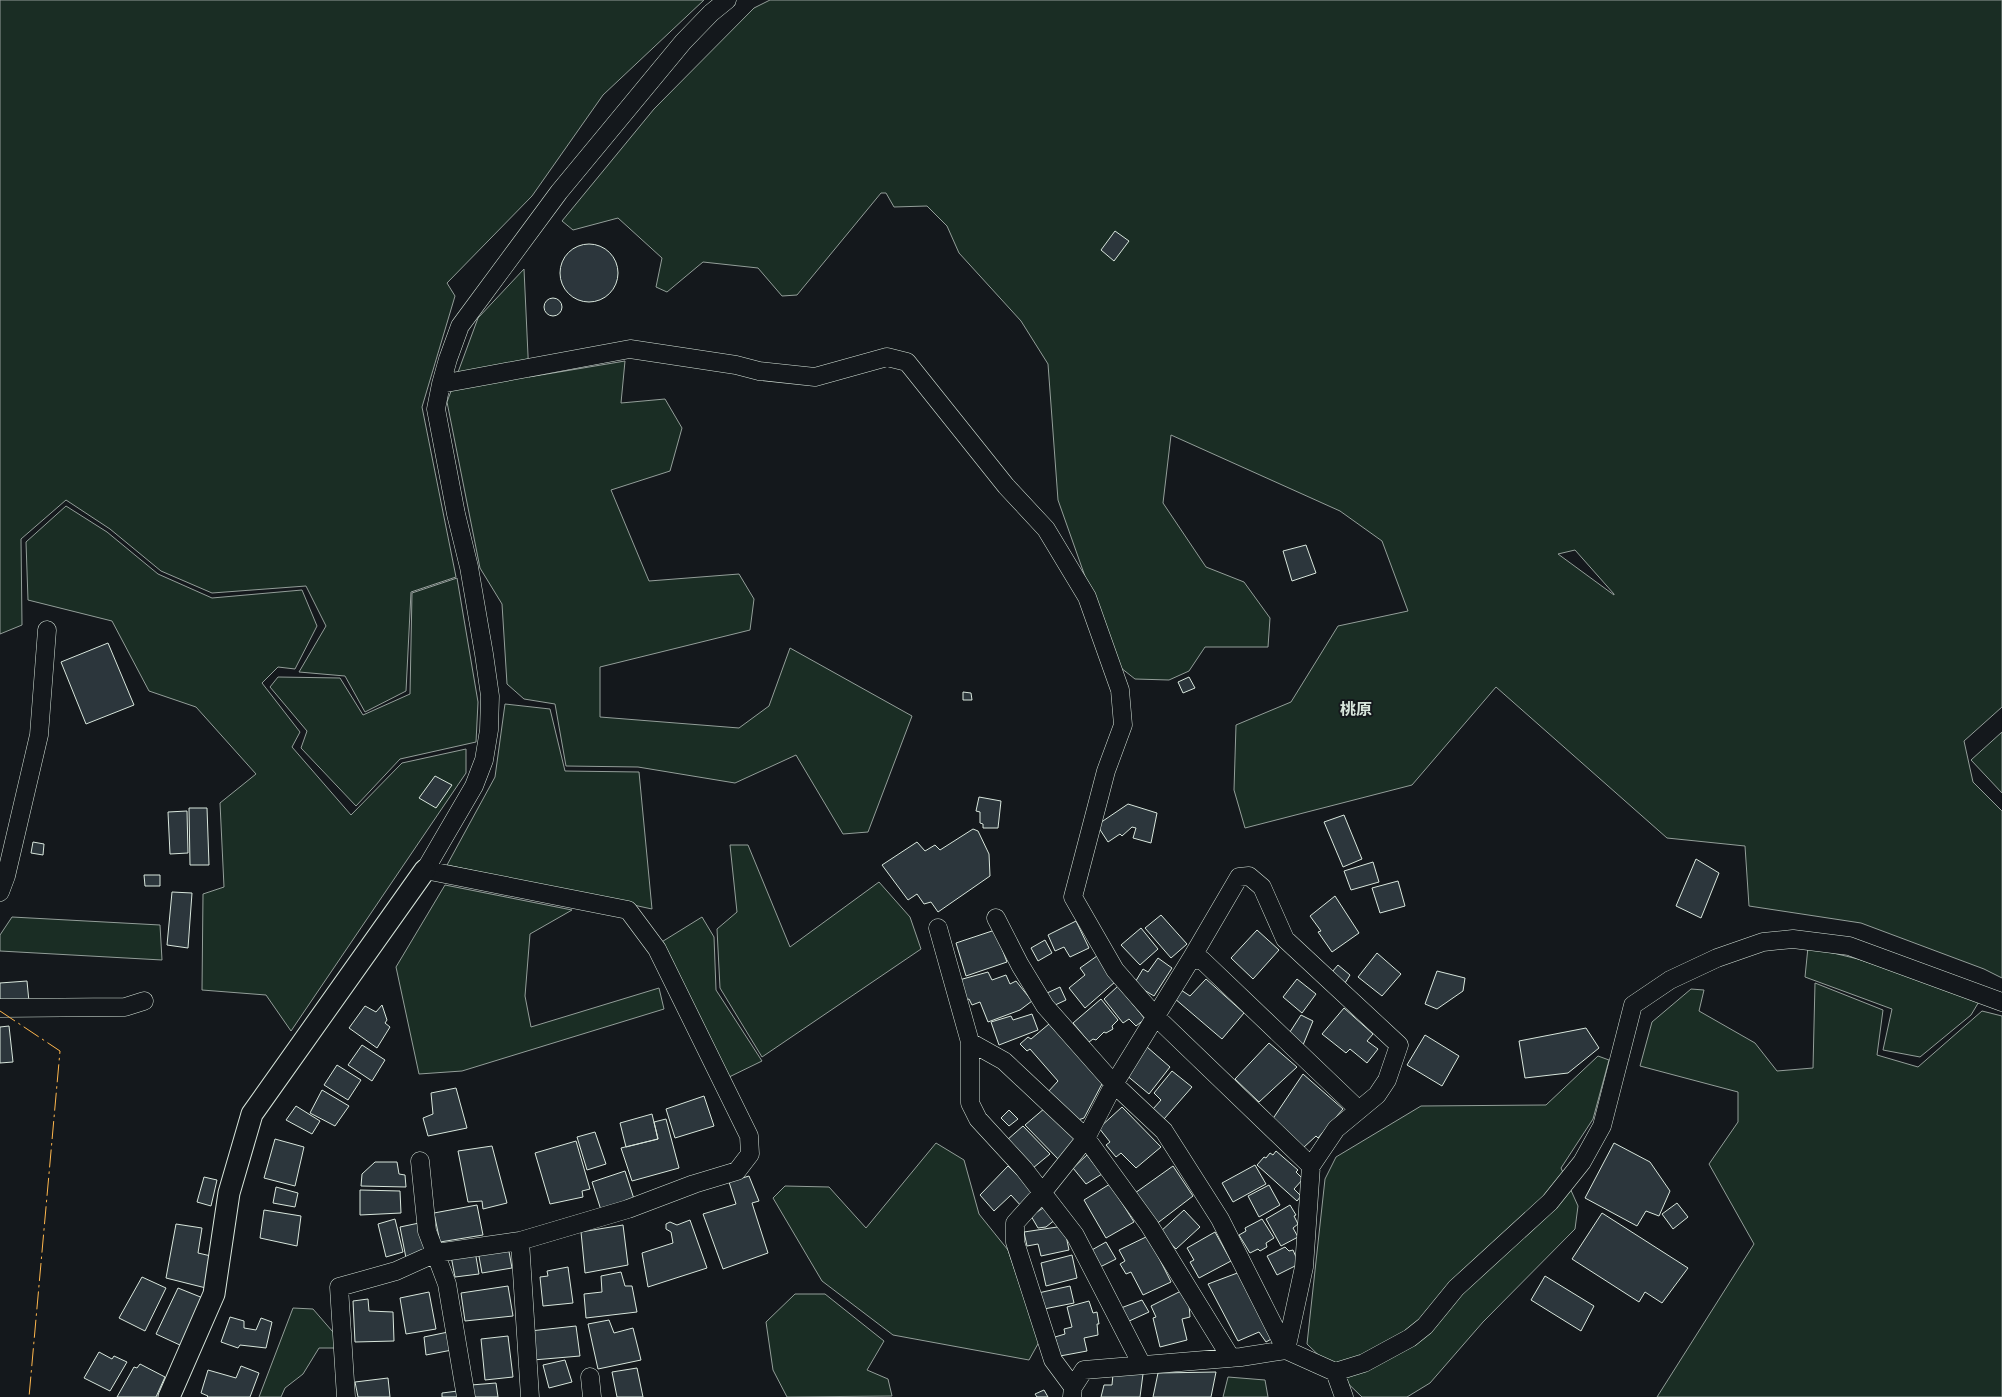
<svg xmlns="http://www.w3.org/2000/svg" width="2002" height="1397" font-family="Lato,'Noto Sans JP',sans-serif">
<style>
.green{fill:#1a2d24;stroke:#939e99;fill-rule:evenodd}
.building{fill:#2c363c;stroke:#d8e6dc}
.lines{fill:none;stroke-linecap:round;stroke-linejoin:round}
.minor-casing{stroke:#d8e6dc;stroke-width:19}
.tertiary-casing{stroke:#d8e6dc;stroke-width:23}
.minor{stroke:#14181c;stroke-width:18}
.tertiary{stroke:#14181c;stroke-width:21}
.power{stroke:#ffb74d;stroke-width:1;stroke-dasharray:18 4 2.5 4;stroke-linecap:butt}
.labels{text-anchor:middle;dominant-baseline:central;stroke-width:4;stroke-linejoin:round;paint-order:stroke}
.quarter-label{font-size:16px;font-weight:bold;fill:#d8e6dc;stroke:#14181c}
</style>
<rect width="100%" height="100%" fill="#14181c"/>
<!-- green -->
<path class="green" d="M0,0H704L603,95L532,196L447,283L455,296L422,407L456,577L411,592L406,691L365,712L345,676L299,672L326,626L306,586L212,593L161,571L110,529L66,500L21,539L22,625L0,634Z
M770,0H2002V707L1964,741L1973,782L2002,811V978L1984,969L1861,923L1749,906L1745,846L1667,838L1496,687L1412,785L1245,828L1234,790L1236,725L1291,702L1338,626L1408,611L1382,541L1340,511L1171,435L1163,503L1206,567L1244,582L1270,618L1268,647H1205L1189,671L1169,680L1135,679L1116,664L1058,500L1048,364L1021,321L959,253L947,226L927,206L894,207L886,193H881L797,295L782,296L758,268L703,262L667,292L656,287L662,258L618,218L573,230L562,221L654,109L754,8ZM1575,550L1614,594V595L1558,554Z
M524,269L529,377L625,361L621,403L665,399L682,428L670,471L611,490L649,581L739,574L754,599L750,630L600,667V717L739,728L769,706L790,648L912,716L868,832L843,834L796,755L735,783L638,767L566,766L555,704L524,699L507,684L502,604L480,568L447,402L478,318Z
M66,506L107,532L158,574L212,598L302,590L317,626L295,669L278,667L262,683L300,732L292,747L351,815L402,763L466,749V773L291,1031L266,995L202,990L203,894L224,887L220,803L256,774L196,707L149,691L112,621L28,600L26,542Z
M457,578L478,702L476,742L400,759L356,806L301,748L307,731L270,687L278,677L340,678L363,715L410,694L412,593Z
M505,704L550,709L565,771L639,772L652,909L447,865L495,777Z
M2002,732V793L1971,760Z
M730,845H748L790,947L879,882L910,917L921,949L762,1057L720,988L717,929L737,912Z
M445,885L572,910L530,934L525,996L531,1027L659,988L664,1009L462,1071L419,1074L396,967Z
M12,917L160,925L162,960L0,951V935Z
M702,917L714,937L716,990L762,1061L725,1079L660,943Z
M1808,947L1858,959L1980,1000L1971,1015L1920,1057L1883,1050L1892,1009L1805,977Z
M1815,983L1883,1010L1877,1055L1918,1067L1982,1011L2002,1016V1397H1657L1754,1244L1709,1164L1738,1122V1092L1640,1066L1652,1022L1691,989L1704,990L1699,1011L1755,1043L1777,1071L1813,1068Z
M1598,1056L1609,1060L1593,1119L1561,1168L1578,1206L1575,1229L1483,1322L1430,1383L1407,1397H1362L1307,1344L1325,1179L1336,1157L1421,1106L1546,1105Z
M936,1143L964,1160L979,1214L1008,1250L1039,1342L1029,1360L893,1335L822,1281L773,1198L785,1186L829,1187L866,1228Z
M795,1294H825L884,1341L867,1370L888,1379L892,1396L787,1397L773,1370L766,1322Z
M293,1308L313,1309L339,1339L335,1348H319L303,1374L285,1388L281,1397H259Z
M1228,1377L1265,1380L1268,1397H1223Z"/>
<!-- building -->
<path class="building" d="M1115,231L1129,241L1114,261L1101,250Z
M560 273a29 29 0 1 1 58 0a29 29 0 1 1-58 0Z
M544 307a9 9 0 1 1 18 0a9 9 0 1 1-18 0Z
M1306,545L1316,573L1292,581L1283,551Z
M108,643L134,705L86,724L61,662Z
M1189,677L1195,688L1183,693L1178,682Z
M963,692L971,693L972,700H963Z
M435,776L452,785L436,808L419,798Z
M979,797L1001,801L998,828H983V824L980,823V812L976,811Z
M1128,804L1157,813L1151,843L1133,838L1136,828L1132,827L1122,836L1120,834L1108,842L1097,825Z
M189,808H207L209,865H190Z
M187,811L188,853L170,854L168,812Z
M1344,815L1362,859L1343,867L1324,822Z
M973,829L978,831L989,854L990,876L938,912L931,902L924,904L917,894L908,900L882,865L917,842L925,851L935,845L940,850Z
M33,842L44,844L43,855L31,853Z
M1696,859L1719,873L1701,918L1676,906Z
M1373,862L1379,882L1351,890L1344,871Z
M144,875H160V886H145Z
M1398,881L1405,906L1380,913L1372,888Z
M172,892L192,893L188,948L167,945Z
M1335,896L1359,933L1332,952L1318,932L1321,931L1310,916Z
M1161,915L1187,944L1171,958L1145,928Z
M1076,921L1089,948L1070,957L1064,947L1055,951L1048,935Z
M1141,928L1158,949L1140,965L1121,945Z
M995,930L1007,962L966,976L956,943Z
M1257,930L1279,950L1253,979L1231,958Z
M1045,940L1052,953L1038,961L1031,948Z
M1377,953L1401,974L1382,996L1358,977Z
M1097,956L1115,982L1085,1008L1069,988L1085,975L1080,968Z
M1158,958L1172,968L1154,996L1134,984L1143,969L1148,972Z
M1338,965L1350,975L1345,983L1332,972Z
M1437,971L1465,978L1463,991L1437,1009L1425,1004Z
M988,972L992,980L1006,975L1010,984L1016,981L1032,1001L1020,1010L988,1022L980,1002L972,1005L969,999L966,1000L959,980Z
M1206,979L1244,1013L1222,1039L1174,998L1181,990L1190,996Z
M1297,979L1316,994L1302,1013L1283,997Z
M27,981L29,1002H0V983Z
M1118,986L1145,1019L1136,1026L1129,1019L1123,1023L1104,999Z
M1060,987L1066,1000L1053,1006L1047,993Z
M1101,999L1118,1020L1112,1026L1113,1029L1106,1033L1104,1032L1096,1040L1093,1039L1089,1042L1073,1023Z
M382,1005L387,1020L385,1023L390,1027L377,1048L349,1028L365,1006L376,1012Z
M1344,1008L1373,1034L1367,1041L1378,1049L1367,1063L1350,1049L1346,1053L1322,1034Z
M1032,1014L1038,1030L999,1045L991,1022L1011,1016L1013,1020Z
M1301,1015L1313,1021L1303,1045L1288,1035Z
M1049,1024L1103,1082L1084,1118L1072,1122L1047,1093L1058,1081L1030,1049L1027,1051L1020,1044L1028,1037L1031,1039Z
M9,1026L13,1062L0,1063V1027Z
M1586,1028L1599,1048L1568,1073L1525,1078L1519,1041Z
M1425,1035L1459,1056L1442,1086L1407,1065Z
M1269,1043L1297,1067L1259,1102L1235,1079Z
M362,1045L385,1060L372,1081L348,1065Z
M1147,1047L1170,1067L1149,1094L1125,1074Z
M337,1065L361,1080L348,1100L324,1085Z
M1172,1071L1192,1087L1164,1119L1153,1109L1161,1100L1154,1093Z
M1303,1074L1343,1109L1318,1138L1316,1136L1303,1148L1272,1120Z
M456,1088L467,1128L428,1136L423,1118L433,1114L431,1093Z
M322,1090L349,1106L335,1126L310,1113Z
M704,1096L714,1126L675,1138L666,1109Z
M296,1106L320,1121L312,1134L286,1120Z
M1122,1107L1161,1147L1136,1168L1121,1153L1116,1157L1106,1145L1110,1142L1099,1128Z
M1045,1108L1075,1139L1060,1161L1025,1125Z
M1009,1110L1018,1119L1009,1126L1001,1118Z
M652,1114L658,1139L626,1147L620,1123Z
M666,1119L679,1168L632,1181L621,1148L658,1139L654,1122Z
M1023,1126L1050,1154L1033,1168L1007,1140Z
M595,1132L606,1164L587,1170L577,1137Z
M275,1139L304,1147L295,1186L264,1178Z
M576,1141L590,1189L582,1191L583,1197L550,1204L535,1153Z
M1614,1143L1650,1162L1670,1191L1659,1216L1646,1211L1637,1226L1585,1198Z
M492,1146L507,1203L483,1209L482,1201L468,1202L458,1151Z
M1276,1151L1298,1170L1296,1172L1303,1179L1294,1189L1301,1196L1297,1201L1257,1165L1264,1157L1266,1158L1270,1153L1273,1155Z
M1087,1155L1102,1174L1086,1184L1073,1168Z
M375,1162H397L399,1174L405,1175L406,1187L361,1186L362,1174Z
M1255,1165L1266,1184L1233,1202L1222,1183Z
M1008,1166L1024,1181L1034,1195L1022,1207L1011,1195L994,1211L980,1195Z
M1173,1166L1193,1196L1155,1225L1135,1193Z
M625,1171L634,1199L601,1210L592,1182Z
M749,1176L759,1201L752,1203L768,1253L723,1269L703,1214L736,1204L729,1182Z
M204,1177L217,1180L211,1206L197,1202Z
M1110,1184L1134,1222L1106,1238L1084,1200Z
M1269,1185L1280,1205L1259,1217L1248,1196Z
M276,1187L298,1193L295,1207L273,1203Z
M360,1190L400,1191L401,1213L360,1215Z
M1677,1203L1688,1217L1673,1229L1662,1214Z
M477,1205L483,1235L440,1242L434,1213Z
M1290,1205L1296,1215L1294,1216L1298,1224L1293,1228L1298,1237L1281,1246L1266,1219Z
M1046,1206L1056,1219L1046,1227L1038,1228L1031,1216Z
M264,1210L301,1216L297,1246L260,1238Z
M1184,1210L1200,1227L1176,1249L1160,1232Z
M1602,1213L1688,1268L1662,1303L1645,1292L1639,1302L1572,1259Z
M395,1219L403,1252L386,1257L378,1224Z
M1262,1219L1274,1238L1266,1243L1267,1247L1260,1251L1258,1249L1250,1253L1239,1235L1246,1231L1245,1228Z
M690,1220L707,1268L648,1287L642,1253L673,1243L671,1232L666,1229V1224L670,1222L677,1225Z
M419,1223L426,1253L406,1258L400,1227Z
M176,1224L202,1228L198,1253L211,1256L206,1288L166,1278Z
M623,1225L628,1265L585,1273L581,1232Z
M1064,1226L1069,1250L1041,1256L1038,1244L1027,1246L1024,1232Z
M1215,1232L1231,1261L1199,1278L1190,1262L1194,1260L1187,1248Z
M1148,1236L1171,1282L1143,1295L1131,1272L1126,1274L1120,1264L1125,1261L1119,1250Z
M1106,1242L1116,1259L1100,1267L1090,1251Z
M508,1246L512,1268L482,1273L478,1251Z
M1285,1247L1289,1251L1293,1250L1299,1264L1277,1275L1267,1256Z
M475,1251L479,1274L455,1277L451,1256Z
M1072,1255L1077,1278L1046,1286L1041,1263Z
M568,1267L573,1303L543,1306L540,1277L548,1276L547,1271Z
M621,1272L625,1286H632L637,1312L586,1318L584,1294L602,1292L601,1276Z
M1240,1272L1273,1338L1266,1342L1259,1332L1238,1341L1208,1284Z
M1545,1276L1594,1306L1581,1331L1531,1300Z
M142,1277L166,1288L145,1331L119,1318Z
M508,1286L513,1316L465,1321L461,1293Z
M1070,1286L1074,1303L1044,1309L1038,1293Z
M178,1288L203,1298L182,1346L156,1334Z
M1181,1291L1189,1305L1190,1317L1182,1319L1187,1340L1160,1347L1153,1318L1156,1317L1151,1306Z
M429,1292L436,1329L406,1334L400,1298Z
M368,1299L369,1311L393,1312L394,1341L355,1342L353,1301Z
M1142,1300L1149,1312L1127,1322L1121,1308Z
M1089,1301L1093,1313L1097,1312L1099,1324H1097L1098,1335L1084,1338L1087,1351L1060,1356L1055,1337L1065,1334L1064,1329L1072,1327L1067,1307Z
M230,1317L244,1321V1328L256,1330L261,1318L272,1322L266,1348L240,1345L238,1348L221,1342Z
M609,1320L614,1333L633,1328L641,1360L598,1369L588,1324Z
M576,1326L580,1356L533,1360L530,1331Z
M448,1332L452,1350L426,1355L424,1337Z
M508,1336L513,1377L485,1380L481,1339Z
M99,1352L112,1359L114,1356L127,1362L110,1391L84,1378Z
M565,1360L572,1382L549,1388L543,1365Z
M140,1364L165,1377L156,1397H117L134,1367L137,1368Z
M241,1366L259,1373L250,1397H207L208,1396L201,1393L208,1370L236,1378Z
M637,1368L643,1397H617L612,1372Z
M1216,1372L1211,1397H1153L1158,1373Z
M1113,1374H1143L1140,1397H1101L1104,1385H1112Z
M388,1378L390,1397H358L355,1382Z
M496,1383L498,1397H472L471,1385Z
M1044,1390L1048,1397H1037L1035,1394Z
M458,1391L459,1397H442V1393Z"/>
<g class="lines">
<defs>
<path id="minor" d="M441,384L630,349L736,365L759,371L815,377L887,357L907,362L1006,486L1046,529L1087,597L1120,690L1123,725L1106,771L1073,897L1115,970L1155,1016L1311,1166
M0,892L6,876L39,735L47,630
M996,918L1020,965L1045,1006L1114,1084L1164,1131L1220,1219L1286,1350
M938,928L970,1042V1103L978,1119L1024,1169L1075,1235L1142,1365
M1191,959L1239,877L1249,876L1262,887L1285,939L1399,1045L1387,1080L1377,1095L1336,1129L1311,1166L1304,1267L1286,1350
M0,1008L125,1007L144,1001
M970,1042L1004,1061L1086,1138L1149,1225L1231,1358
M420,1161L427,1231L447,1284L466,1397
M520,1241L530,1397
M1335,1372L1344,1397
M590,1377L592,1397
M1073,1387L1053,1360L1015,1242V1223L1042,1193L1086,1138L1114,1084L1191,959L1202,960L1359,1110
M346,1397L339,1287L396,1271L436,1253L520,1241L628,1209L694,1184L737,1171L750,1154L749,1136L657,949L628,910L425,870L474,786L484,760L489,730L490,696L484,654L469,567L456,514L436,409L441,384L448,359L460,326L559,192L683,42L711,13L727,0
M1072,1397L1073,1387L1084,1370L1241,1357L1286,1350L1335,1372L1364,1363L1410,1338L1425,1326L1456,1288L1550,1202L1582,1162L1602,1126L1633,1005L1670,980L1717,958L1763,942L1793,939L1849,946L2002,1002"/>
<path id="tertiary" d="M169,1397L214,1294L229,1193L252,1114L425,870"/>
</defs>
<!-- minor casing -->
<use href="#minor" class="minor-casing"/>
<!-- tertiary casing -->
<use href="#tertiary" class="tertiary-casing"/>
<!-- minor -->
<use href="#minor" class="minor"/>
<!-- tertiary -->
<use href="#tertiary" class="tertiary"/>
<!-- power -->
<path class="power" d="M0,1011L60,1051L29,1397"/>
</g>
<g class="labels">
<!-- quarter labels -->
<g class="quarter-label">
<text x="1356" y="708">桃原</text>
</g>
</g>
</svg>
